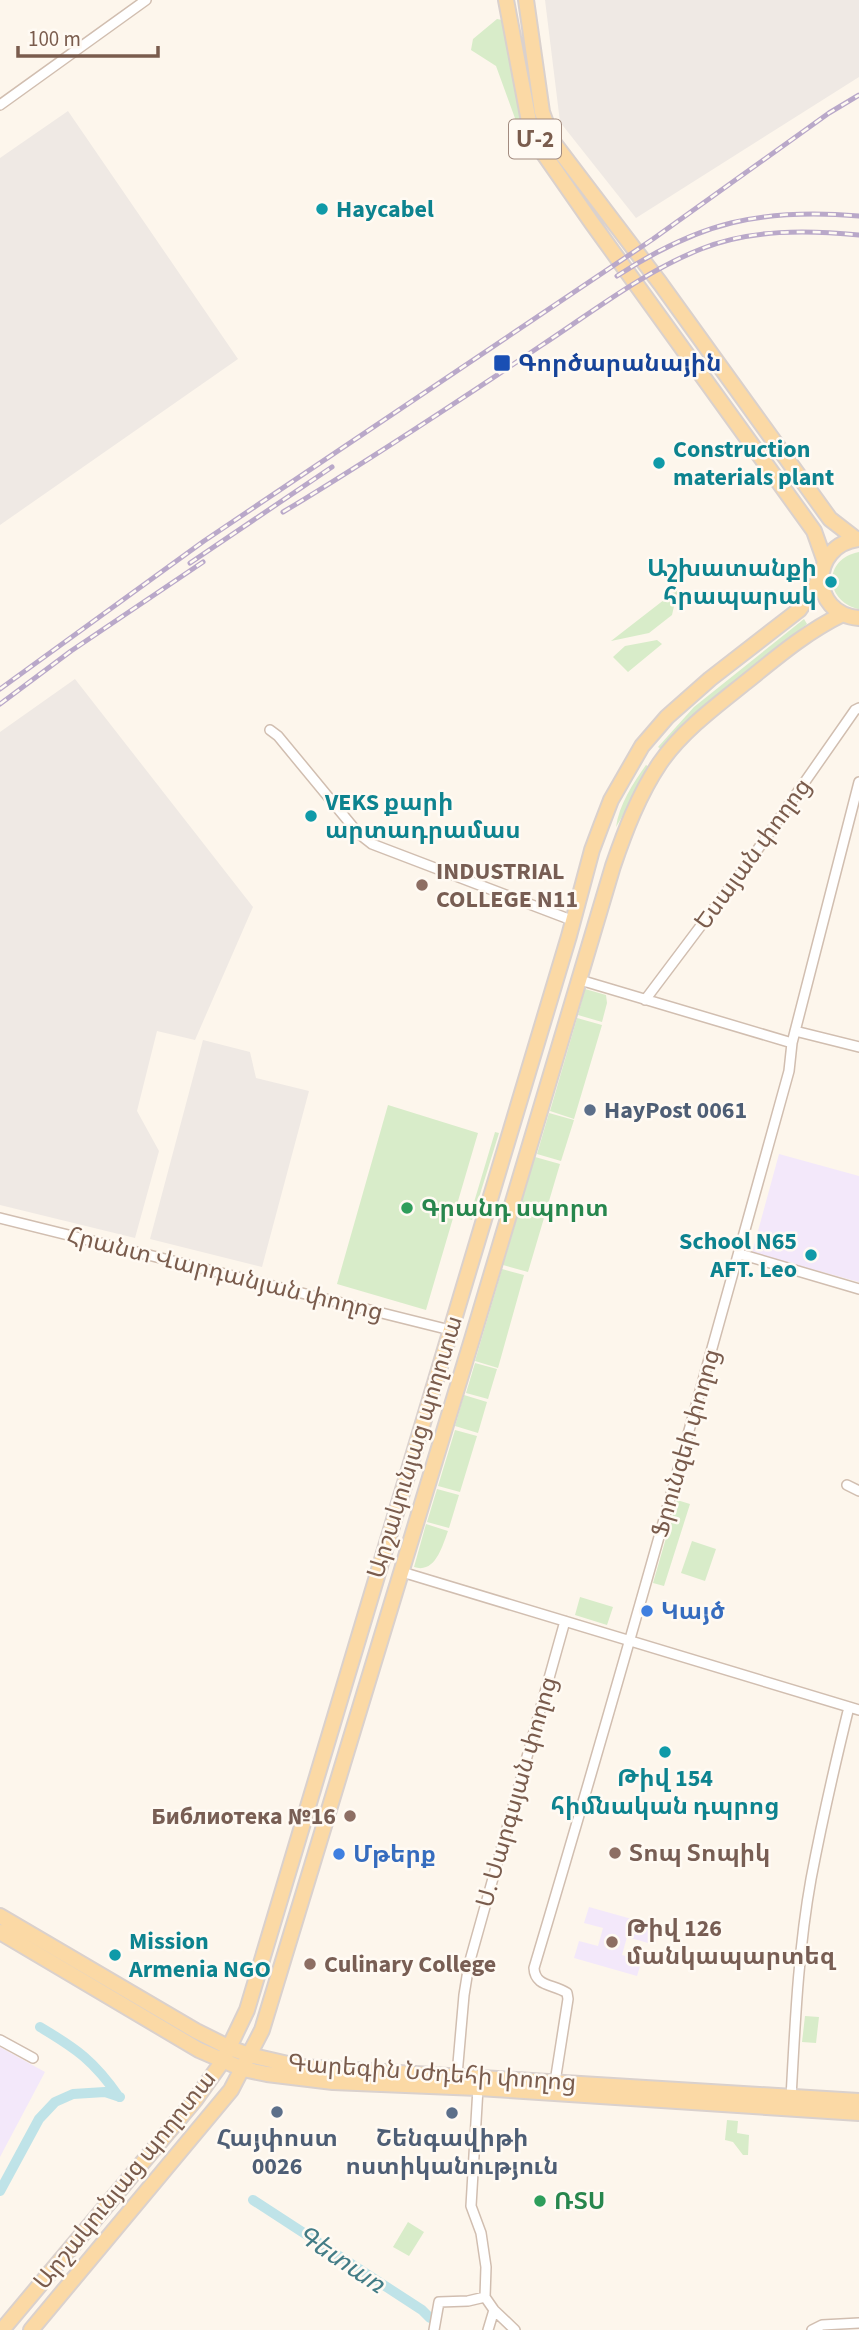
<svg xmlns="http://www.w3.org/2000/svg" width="859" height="2330" font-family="'Source Sans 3','Noto Sans Armenian',sans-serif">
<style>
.industrial{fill:#efe9e4}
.education{fill:#f3e8fa}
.green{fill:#d8ecc9}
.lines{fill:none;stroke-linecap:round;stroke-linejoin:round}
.canal{stroke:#bfe3e8;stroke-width:10}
.minor-casing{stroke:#d1beb0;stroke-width:12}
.primary-casing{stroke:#dad1cd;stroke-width:18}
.minor{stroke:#fff;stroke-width:9}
.primary{stroke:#fbd9a5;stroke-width:14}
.rail-casing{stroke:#b9a8c9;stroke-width:5}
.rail{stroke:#fffaf3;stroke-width:2.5;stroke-dasharray:8;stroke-linecap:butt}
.culture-dot{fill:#0f9aa8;stroke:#fffaf3;stroke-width:2.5}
.transit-dot{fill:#1a4fb4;stroke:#fffaf3;stroke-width:2.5}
.education-dot{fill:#8d6e63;stroke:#fffaf3;stroke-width:2.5}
.service-dot{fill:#5c6f8a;stroke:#fffaf3;stroke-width:2.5}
.leisure-dot{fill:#2e9e5b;stroke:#fffaf3;stroke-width:2.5}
.shop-dot{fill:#3f7fe0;stroke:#fffaf3;stroke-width:2.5}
.labels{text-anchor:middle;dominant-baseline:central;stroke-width:5;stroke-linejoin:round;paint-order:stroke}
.shield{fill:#fffaf3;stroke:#a28b7f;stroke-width:2}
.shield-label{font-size:23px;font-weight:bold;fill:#7a5c4d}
.culture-label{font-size:24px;font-weight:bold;fill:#0d838f;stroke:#fffaf3;text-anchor:start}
.transit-label{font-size:24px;font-weight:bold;fill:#164399;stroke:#fffaf3;text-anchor:start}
.street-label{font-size:24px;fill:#7a5c4d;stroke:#fffaf3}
.education-label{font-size:24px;font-weight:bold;fill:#785e54;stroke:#fffaf3;text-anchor:start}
.service-label{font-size:24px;font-weight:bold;fill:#4e5e75;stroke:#fffaf3}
.leisure-label{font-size:24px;font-weight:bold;fill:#27864d;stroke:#fffaf3;text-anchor:start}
.shop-label{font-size:24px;font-weight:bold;fill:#366cbe;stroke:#fffaf3;text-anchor:start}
.water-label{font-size:26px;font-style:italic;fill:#437c86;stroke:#fffaf3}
</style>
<rect width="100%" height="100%" fill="#fdf6ec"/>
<!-- industrial -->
<path class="industrial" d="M545,0H859V77L636,218L560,122Z
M68,111L238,359L0,525V158Z
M75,679L253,907L195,1040L157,1031L137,1111L159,1151L135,1238L0,1205V732Z
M203,1040L250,1052L256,1078L309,1091L262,1267L150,1239Z"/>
<!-- education -->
<path class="education" d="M779,1154L859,1176V1282L752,1253Z
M589,1907L653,1925L648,1943L627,1937L622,1955L642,1960L637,1976L574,1958L579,1941L598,1946L603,1928L584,1923Z
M0,2047L45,2072L0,2157Z"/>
<!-- green -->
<path class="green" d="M497,19L502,20L503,23L522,126L516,121L496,66L471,50L473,39Z
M859,552V609H858C824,600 823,559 859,552Z
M678,589L672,615L649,633L611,641Z
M804,619L807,624L699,712L663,750L658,747L694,707Z
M657,640L662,644L628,672L613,657L625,646Z
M646,765L651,768L616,827C619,805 633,783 646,765Z
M585,989L606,995L607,1003L602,1022L578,1015Z
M577,1018L602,1025L574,1119L550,1111Z
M388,1105L478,1133L426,1310L337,1284Z
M549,1113L574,1120L561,1161L537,1154Z
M495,1132L499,1133L472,1220L469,1219Z
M535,1157L560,1164L528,1272L503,1265Z
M502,1269L524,1275L498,1368L475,1361Z
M475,1363L497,1369L488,1399L466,1393Z
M464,1395L487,1402L478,1433L455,1426Z
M455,1430L477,1436L460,1492L438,1486Z
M437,1489L459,1495L449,1528L427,1522Z
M677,1500L690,1504L664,1586L653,1583Z
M426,1524L448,1531C442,1547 435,1574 414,1567Z
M692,1541L716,1549L705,1581L681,1573Z
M580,1597L613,1607L607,1625L575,1615Z
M805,2016L819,2017L816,2043L802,2042Z
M727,2120L738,2121L737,2133L749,2135L748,2155H743L733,2142L725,2140Z
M408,2222L424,2232L409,2256L393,2247Z"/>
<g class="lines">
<!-- canal -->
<path class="canal" d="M40,2027C77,2049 94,2061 119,2097
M0,2191L39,2119L55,2102L73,2094L105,2092L120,2097
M253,2200L422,2310L430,2318"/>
<defs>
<path id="minor" d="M0,105L146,0
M270,730L278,736L358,833L372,844L574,921
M580,980L792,1043
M645,1000L751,859L855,710L859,708
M795,1031L859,1047
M0,1218L450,1330
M740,1254L859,1289
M847,1485L859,1491
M402,1572L859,1710
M0,2040L33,2058
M457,2075L464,1995L469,1964L565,1621
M555,2082L568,1999L567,1993C554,1984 535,1987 534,1968C623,1670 706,1371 789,1071L792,1043L859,782
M478,2088L471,2206L481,2233L486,2267L485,2297L494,2310L515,2330
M791,2098C795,2026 798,1951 811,1879C822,1821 835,1764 849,1707
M434,2330L439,2302L468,2301L485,2297
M488,2330L494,2310
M812,2330L822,2325L859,2323"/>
<path id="primary" d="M506,0L531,132L537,144L592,223L814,531L825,562
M526,0L542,112L553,142L660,283L830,519L856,539
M859,539C809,545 809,614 859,618
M0,1916L196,2031L230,2048L249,2055L301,2067L859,2101
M0,1932L199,2050L243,2069L267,2074L333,2082L478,2088L859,2113
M2,2330L195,2100L222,2062L247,2010L569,936L592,850L601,826L611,800L642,746L667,717L710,679L799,610L815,587L822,571
M31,2330L231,2090L262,2030L473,1336L613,866C625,831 639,794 660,763C682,731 716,706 746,682C777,657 806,632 843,614"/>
</defs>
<!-- minor casing -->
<use href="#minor" class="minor-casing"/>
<!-- primary casing -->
<use href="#primary" class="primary-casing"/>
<!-- minor -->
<use href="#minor" class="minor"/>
<!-- primary -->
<use href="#primary" class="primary"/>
<defs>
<path id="rail" d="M617,276C700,222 760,208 859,216
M283,512C371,459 457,402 542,345C592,312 645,271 701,249C750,229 808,230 859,235
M190,563L332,467
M0,689L204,541L653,239L829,113L859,95
M0,704L71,651L203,562"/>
</defs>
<!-- rail casing -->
<use href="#rail" class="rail-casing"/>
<!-- rail -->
<use href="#rail" class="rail"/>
</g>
<!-- markers -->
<g class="culture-dot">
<circle cx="322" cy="209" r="7"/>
<circle cx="659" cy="463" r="7"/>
<circle cx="831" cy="582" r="7"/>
<circle cx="311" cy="816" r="7"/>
<circle cx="811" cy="1255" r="7"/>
<circle cx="665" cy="1752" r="7"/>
<circle cx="115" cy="1955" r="7"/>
</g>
<rect class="transit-dot" x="493" y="354" width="18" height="18" rx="3.5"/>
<g class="education-dot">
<circle cx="422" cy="885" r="7"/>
<circle cx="350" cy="1816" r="7"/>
<circle cx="615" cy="1853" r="7"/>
<circle cx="612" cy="1942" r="7"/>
<circle cx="310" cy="1964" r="7"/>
</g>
<g class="service-dot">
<circle cx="590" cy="1110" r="7"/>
<circle cx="277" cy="2112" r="7"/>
<circle cx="452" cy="2113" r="7"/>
</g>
<g class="leisure-dot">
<circle cx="407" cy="1208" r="7"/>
<circle cx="540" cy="2201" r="7"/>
</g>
<g class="shop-dot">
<circle cx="647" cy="1611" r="7"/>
<circle cx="339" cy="1854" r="7"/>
</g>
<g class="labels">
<!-- shield labels -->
<rect class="shield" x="509" y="119.5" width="52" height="39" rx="5"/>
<g class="shield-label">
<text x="535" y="139">Մ-2</text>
</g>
<!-- culture labels -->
<g class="culture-label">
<text x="336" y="209">Haycabel</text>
<text x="673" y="449">Construction<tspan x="673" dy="28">materials plant</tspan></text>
<text x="817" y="568" text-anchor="end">Աշխատանքի<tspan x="817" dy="28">հրապարակ</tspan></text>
<text x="325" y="802">VEKS քարի<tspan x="325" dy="28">արտադրամաս</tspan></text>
<text x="797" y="1241" text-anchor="end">School N65<tspan x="797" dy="28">AFT. Leo</tspan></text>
<text x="665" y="1778" text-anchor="middle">Թիվ 154<tspan x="665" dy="28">հիմնական դպրոց</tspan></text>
<text x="129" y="1941">Mission<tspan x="129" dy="28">Armenia NGO</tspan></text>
</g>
<!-- transit labels -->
<g class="transit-label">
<text x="518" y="363">Գործարանային</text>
</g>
<!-- street labels -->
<g class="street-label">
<text transform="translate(753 854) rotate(-54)">Եսայան փողոց</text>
<text transform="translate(225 1274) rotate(14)">Հրանտ Վարդանյան փողոց</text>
<text transform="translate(686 1443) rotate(-74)">Ֆրունզեի փողոց</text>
<text transform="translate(415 1447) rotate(-73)">Արշակունյաց պողոտա</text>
<text transform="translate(517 1792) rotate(-74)">Ս. Սարգսյան փողոց</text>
<text transform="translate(432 2073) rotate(4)">Գարեգին Նժդեհի փողոց</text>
<text transform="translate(125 2180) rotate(-51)">Արշակունյաց պողոտա</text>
</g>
<!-- education labels -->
<g class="education-label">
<text x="436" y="871">INDUSTRIAL<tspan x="436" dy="28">COLLEGE N11</tspan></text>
<text x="336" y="1816" text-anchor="end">Библиотека №16</text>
<text x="629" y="1853">Տոպ Տոպիկ</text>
<text x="626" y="1928">Թիվ 126<tspan x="626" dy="28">մանկապարտեզ</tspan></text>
<text x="324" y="1964">Culinary College</text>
</g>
<!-- service labels -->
<g class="service-label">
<text x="604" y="1110" text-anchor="start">HayPost 0061</text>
<text x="277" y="2138">Հայփոստ<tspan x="277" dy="28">0026</tspan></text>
<text x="452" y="2138">Շենգավիթի<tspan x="452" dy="28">ոստիկանություն</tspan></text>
</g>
<!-- leisure labels -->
<g class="leisure-label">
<text x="421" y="1208">Գրանդ սպորտ</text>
<text x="554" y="2201">ՌՏՍ</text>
</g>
<!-- shop labels -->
<g class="shop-label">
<text x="661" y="1611">Կայծ</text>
<text x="353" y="1854">Մթերք</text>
</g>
<!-- water labels -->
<g class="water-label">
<text transform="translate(341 2259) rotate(34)">Գետառ</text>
</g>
</g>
<!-- scale -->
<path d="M18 46v10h140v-10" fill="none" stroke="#7a5c4d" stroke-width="3.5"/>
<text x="28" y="46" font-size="21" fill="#7a5c4d" stroke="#fffaf3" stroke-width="5" paint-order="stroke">100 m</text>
</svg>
